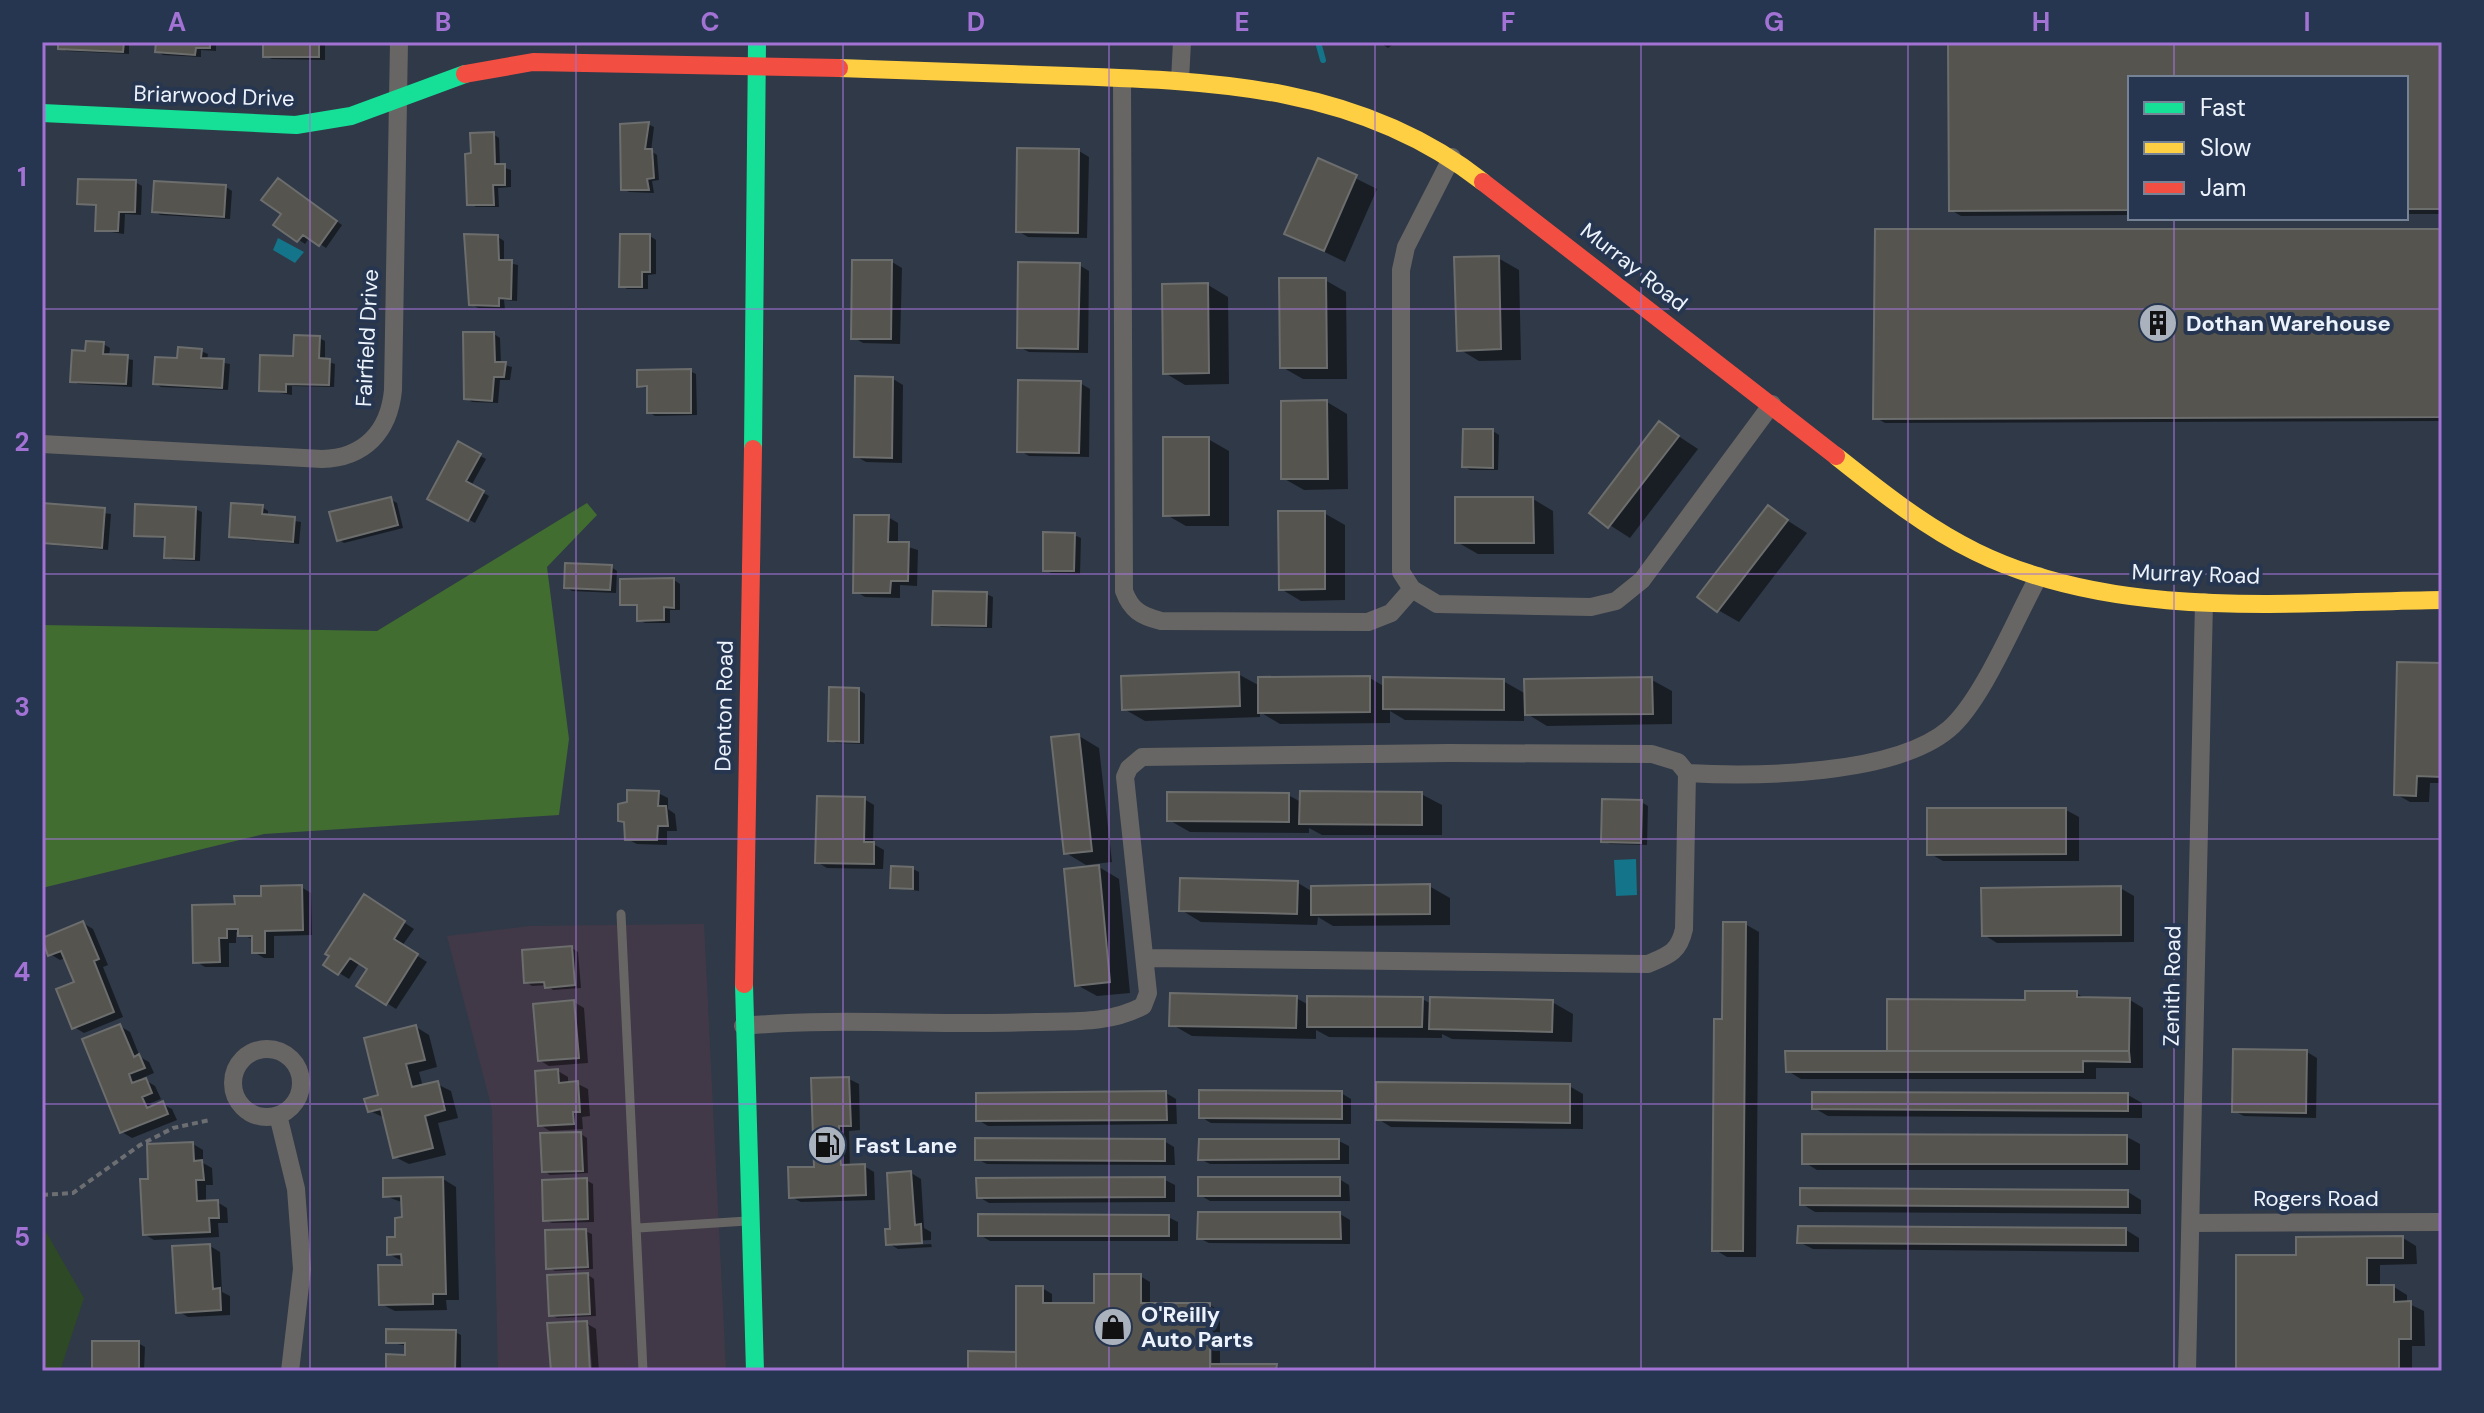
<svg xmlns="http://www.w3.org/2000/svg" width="2484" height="1413" font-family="'DM Sans',sans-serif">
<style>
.commercial{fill:#423948}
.green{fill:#2e4926}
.forest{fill:#416d31}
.water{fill:#13748a}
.shadow{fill:#0007}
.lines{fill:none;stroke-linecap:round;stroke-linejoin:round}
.stream{stroke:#13748a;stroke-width:6}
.building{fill:#56544e;stroke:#6c6d6d;stroke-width:2}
.path{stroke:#6c6e72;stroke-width:4;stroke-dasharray:6 4;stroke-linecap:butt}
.lane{stroke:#676664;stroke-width:9}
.street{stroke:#676664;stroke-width:18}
.fast{stroke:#16e098;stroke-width:18}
.slow{stroke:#ffcf43;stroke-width:18}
.jam{stroke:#f24e42;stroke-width:18}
.grid{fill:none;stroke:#a372d5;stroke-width:2;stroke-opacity:0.55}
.labels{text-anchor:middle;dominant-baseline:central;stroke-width:8;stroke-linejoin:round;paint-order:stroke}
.street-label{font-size:22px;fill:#ecf3fd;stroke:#273650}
.poi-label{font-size:22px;font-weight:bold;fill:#ecf3fd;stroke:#273650;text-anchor:start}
.neatline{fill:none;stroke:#a372d5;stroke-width:3}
.grid-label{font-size:26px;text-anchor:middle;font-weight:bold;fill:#a372d5}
</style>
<rect width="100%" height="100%" fill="#303947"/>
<!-- commercial -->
<path class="commercial" d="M704,924L726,1371H498L492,1109L447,936L530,926Z"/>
<!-- green -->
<path class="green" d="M42,1225L84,1298L60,1371H42Z"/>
<!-- forest -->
<path class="forest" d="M587,503L597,515L547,567L569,739L559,815L264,834L42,888V625L377,631Z"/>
<!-- water -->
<path class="water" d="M278,238L304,252L295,263L273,250Z
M1636,859L1637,895L1616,896L1614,860Z"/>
<!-- shadow -->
<path class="shadow" d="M60,42H129V54L66,51L60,47Z
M158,42H216V51L201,50V57L163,55L157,51Z
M265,42H325V60L272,59L265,56Z
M1379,42H1396L1388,48Z
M1950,42H2442V214H2406V78H2130V215L1961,216L1951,210Z
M648,124L654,127L651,151L657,155L659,180L652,181L654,193L629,192L623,189Z
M493,134L499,138L500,166L511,170V187L498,188L499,207H476L469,203L473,154Z
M1079,151L1089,157L1087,238L1028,237L1018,231Z
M1319,160L1377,189L1345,262L1286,233Z
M135,182L142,186L141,215L125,214L124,234L97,230L98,207L79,203Z
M284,184L342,225L326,248L310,237L305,244L276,224L284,214Z
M226,187L232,191L230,219L160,215L154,211Z
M2442,231V421L1885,423L1875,417Z
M650,236L656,240V274L648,275V289H627L621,285Z
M498,237L504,241V262L518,265L517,301L504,300L505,309L478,308L471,304Z
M1498,258L1519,270L1521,360L1479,361L1459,349Z
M892,262L902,268L900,344L863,343L853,337Z
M1079,265L1089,271L1088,353L1029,352L1019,347Z
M1325,280L1346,292L1347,379H1303L1282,367Z
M1208,285L1228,297L1229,384L1185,385L1165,373Z
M494,334L500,338L501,364L512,367L510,380H500L498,403L472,402L466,398Z
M319,338L325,341V361L335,364L334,387L292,386V395L261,390Z
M103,344L110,348L109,356L133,360L132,387L78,384L72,380L87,353Z
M201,351L208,354L207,360L230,364L228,390L161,387L155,383L179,360Z
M690,371L696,374L697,415L655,416L649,412V389L639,386Z
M893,379L903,385L902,463L866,462L856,456Z
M1080,383L1090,389L1089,457L1029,456L1019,450Z
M1327,402L1347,414L1348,489L1304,490L1283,478Z
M1660,424L1698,449L1630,538L1591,513Z
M1493,431L1499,435L1498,470H1470L1464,466Z
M1208,439L1229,451V526H1186L1165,514Z
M459,444L486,459L471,486L489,496L475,523L429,498Z
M390,499L397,503L403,528L344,543L338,539Z
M1533,499L1553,511L1554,554H1478L1457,542Z
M42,505L111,514L108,550L42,544Z
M262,507L268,511V517L301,522L299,544L237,539L231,536Z
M1768,508L1807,533L1739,622L1718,610Z
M195,509L202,512L200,561L173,560L166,557L167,539L136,535Z
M1324,513L1345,525V600L1301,601L1281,589Z
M888,517L898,523V544L918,550L917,586L900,585V598L865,597L855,591Z
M1074,535L1081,538L1080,574L1051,573L1045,570Z
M611,567L617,571L616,593L572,591L566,587Z
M674,580L680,584V610H670V623H645L639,620V607L622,603Z
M986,594L993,597L992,628L941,627L935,624Z
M2442,665V783H2430L2429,802H2410L2396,794Z
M1238,674L1260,686L1370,678L1385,687L1503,681L1526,694L1652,680L1672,691V724L1547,726L1524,712V721L1405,720L1390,711V723L1280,724L1260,712V717L1145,721L1124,709Z
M859,690L865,694L864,744L836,743L830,740Z
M1079,736L1099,748L1112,862L1086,865L1066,853Z
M658,793L668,798V809L675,814L677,831H667V845L637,844L627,839Z
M1421,794L1442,805V835H1322L1309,828V833L1190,832L1169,820L1288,795L1301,802Z
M864,799L874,805L873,844L884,850L883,869L827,868L817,862Z
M1641,802L1648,806L1647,845L1610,844L1603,841Z
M2066,810L2079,817V861H1943L1929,853Z
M1099,867L1119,879L1130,993L1097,996L1077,985Z
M913,869L919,872V891L892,887Z
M1298,883L1313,892L1429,886L1450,898V925L1333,926L1318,917L1317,925L1201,922L1181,910Z
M301,887L311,893L312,935L274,936V958H264L254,952V940L236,932V943H229V967H205L195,961L237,906Z
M2120,888L2134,896V942L1997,943L1984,935Z
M374,903L414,929L402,946L427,962L396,1009L359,985L370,968L360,962L349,979L326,965Z
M83,923L93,929L108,965L103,967L123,1017L84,1033L74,1027L76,983L66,958L60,960L50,954Z
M1745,924L1759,932L1756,1257H1727L1714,1249L1724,1021Z
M572,948L578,952L581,988L553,990L547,985L532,986L526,982Z
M2076,993L2088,1000H2130L2143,1008V1068H2096V1079H1801L1788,1071L1889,1053L2027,1002Z
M1296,998L1309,1005L1422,999L1432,1004L1552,1002L1573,1014L1572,1042L1452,1039L1442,1034V1038L1329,1037L1316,1030V1039L1192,1036L1171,1024Z
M574,1002L584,1008L588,1063L549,1066L539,1060Z
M120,1026L130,1032L140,1057L149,1062L154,1073L142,1078L155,1086L161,1099L151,1103L153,1107L162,1104L172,1109L177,1120L132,1138L122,1132Z
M416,1027L429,1035L437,1067L419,1072L423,1087L437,1084L451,1091L458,1118L438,1123L446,1155L409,1164L395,1157L385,1118L370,1111Z
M2307,1052L2317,1058L2316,1118L2244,1116L2234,1111Z
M558,1071L568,1077V1084H578L588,1089L590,1116L582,1117L583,1129L550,1131L540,1125Z
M849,1079L859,1084L860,1130L849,1131L850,1167L864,1166L874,1172L875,1200L801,1202L791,1197L816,1168Z
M1569,1086L1583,1094V1129L1391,1127L1378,1119Z
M1166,1093L1176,1099L1177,1124L988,1126L978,1120Z
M1341,1093L1351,1099V1124L1211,1123L1201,1117Z
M2128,1095L2142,1103V1118L1828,1116L1814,1108Z
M581,1134L587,1138L588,1173L550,1175L544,1171Z
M2127,1137L2140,1144V1170H1817L1804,1162Z
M1164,1141L1174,1147L1175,1165L987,1164L977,1159Z
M1339,1141L1349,1146V1164H1210L1200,1159Z
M193,1144L203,1150V1163L212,1168L213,1185H206V1203L217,1202L227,1208L228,1223H218L219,1237L154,1240L144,1234L151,1181Z
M911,1173L921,1179L924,1228L931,1232V1240L895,1242V1246L931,1244L932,1247L898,1249L888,1243Z
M443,1179L456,1187L459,1300H446L447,1310L395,1311L381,1304L404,1267V1262L389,1254L404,1219V1203L385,1196Z
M1339,1179L1349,1185L1350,1201H1210L1200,1195Z
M586,1180L593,1184L594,1222L552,1223L545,1220Z
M1165,1180L1175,1185V1202L989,1203L979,1197Z
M2128,1192L2141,1200V1214L1815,1212L1802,1204Z
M1340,1214L1350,1220V1244L1209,1243L1199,1238Z
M1168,1217L1178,1222V1241H990L980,1235Z
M2126,1230L2139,1238V1252L1813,1249L1799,1242Z
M585,1231L592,1234L593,1269L555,1271L548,1267Z
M2403,1238L2416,1246L2417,1264L2380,1265V1287H2394L2407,1295V1303L2424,1311L2425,1346H2412V1371L2238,1369L2298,1257Z
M210,1246L220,1252L222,1292L230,1296V1315L188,1317L178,1311Z
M588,1275L594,1279L596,1316L557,1318L551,1315Z
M1140,1276L1150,1282V1305H1210L1220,1311V1366H1276L1285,1371H1212V1307H1208V1371H970L1018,1354L1042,1288L1052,1294V1305H1096Z
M586,1323L596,1329L599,1371H592L589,1326H585L588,1371H553Z
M455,1332L461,1335V1371H388L406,1357L407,1346L388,1342Z
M138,1343L145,1347L144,1371H94Z"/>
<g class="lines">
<!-- stream -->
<path class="stream" d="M1318,42L1323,60"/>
</g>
<!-- building -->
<path class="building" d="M58,42H124L123,52L58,49Z
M156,42H210V48H196L195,55L155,52Z
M263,42H319V57H263Z
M1948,42H2442V209H2406V78H2130V210L1949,211Z
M649,122L645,149H652L654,178L647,179L649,190H621L620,124Z
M494,132L495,164H505V185H493L494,205H467L465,154L471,153L470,133Z
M1017,148L1079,149L1078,233L1016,232Z
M1318,158L1357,175L1324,251L1284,234Z
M278,178L337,221L319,246L303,235L297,242L273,225L281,214L261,200Z
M78,179L136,180L135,212H119L118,231H95L96,205L77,204Z
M154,181L226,185L224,217L152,212Z
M1875,229H2442V417L1873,419Z
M464,234L498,235L499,260H512L511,299L499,298V306L469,305Z
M620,234H650V272H642V287H619Z
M1499,256L1501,349L1457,351L1454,257Z
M852,260H892L891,339H851Z
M1018,262L1080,263L1078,349L1017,348Z
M1279,278H1326L1327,368H1280Z
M1208,283L1209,373L1163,374L1162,284Z
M463,332H494L495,362H506L504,377H494L492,401L464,399Z
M294,335L320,336L319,358L330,359L329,385L286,384V392L259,391L260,355L293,356Z
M86,341L104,342L103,354L128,355L126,384L70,382L72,350L85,351Z
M178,347L202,349L201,358L224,359L222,388L153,384L155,357L177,358Z
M691,369V413H647V386L637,387V370Z
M855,376L893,377L892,458L854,457Z
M1018,380L1081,381L1079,453L1017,452Z
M1327,400L1328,479H1281V401Z
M1659,421L1679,436L1608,528L1589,513Z
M1463,429H1493V468L1462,467Z
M1163,437H1209V515L1163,516Z
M458,441L481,454L466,481L484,491L468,521L427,499Z
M391,497L398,525L337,541L329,512Z
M1455,497H1533L1534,543H1455Z
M42,503L105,508L102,548L42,543Z
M231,503L263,505L262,514L295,517L293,542L229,537Z
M135,504L196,507L194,559L164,558L165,537L134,536Z
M1768,505L1788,520L1717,612L1697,597Z
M1278,511H1325V589L1279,590Z
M854,515H889L888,542H909L908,581H891L890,593H853Z
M1043,532L1075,533L1074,571H1043Z
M565,563L612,565L610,590L564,588Z
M674,578V608L664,607V620L637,621V605H620V579Z
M933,591L987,592L986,626L932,625Z
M2397,662L2442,663V777L2417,776L2416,796L2394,795Z
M1239,672L1240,706L1122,710L1121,676Z
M1370,676V712L1258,713V677Z
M1383,677L1504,679V710L1383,709Z
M1652,677L1653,714L1525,715L1524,679Z
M829,687L859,688V742L828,741Z
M1079,734L1092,851L1064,854L1051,737Z
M627,790L659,791L658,806H666L668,826H658L657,840H625L624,822L618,821V804L627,802Z
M1300,791L1422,792V825L1299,824Z
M1167,792L1289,793V822L1167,821Z
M817,796L865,797L864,842H874V864L815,863Z
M1602,799L1642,800L1641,843L1601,842Z
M1927,808H2066V854L1927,855Z
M1099,865L1110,982L1075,986L1064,869Z
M891,866L913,867V889L890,888Z
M1180,878L1298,881L1297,914L1179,911Z
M1430,884V914L1311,915V886Z
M302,885L303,930L265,931V953H252V936H238V929H227V938H219L220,962L193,963L192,905L235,904L234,896H261V886Z
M2121,886V935L1982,936L1981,888Z
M364,894L405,921L394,939L418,954L386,1005L356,986L367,969L350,958L338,975L323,965L329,956L325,954Z
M83,921L99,959L94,961L114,1012L72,1029L56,989L74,982L61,951L48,956L42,938Z
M1723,922H1746L1743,1251H1712L1714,1019H1722Z
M572,946L575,985L545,988L544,982L524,983L522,950Z
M2025,991H2077V997L2130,998L2129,1051H1887V999L2025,1000Z
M1170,993L1297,996L1296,1028L1169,1026Z
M1307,996L1423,997L1422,1027H1307Z
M1430,997L1553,1000L1552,1032L1429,1029Z
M574,1000L579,1058L538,1061L533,1004Z
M120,1024L134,1057L139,1054L145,1068L129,1074L132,1083L146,1078L152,1093L142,1097L147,1108L163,1101L168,1114L120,1133L82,1039Z
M416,1025L425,1060L406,1064L412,1087L438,1081L445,1110L425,1116L433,1148L393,1158L381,1109L368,1112L364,1099L378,1095L364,1038Z
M2233,1049L2307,1050L2306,1113L2232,1112Z
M1785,1051H2129L2130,1062L2083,1061V1072H1786Z
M558,1069L559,1083L578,1081L580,1112H573L574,1124L538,1126L535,1071Z
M849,1077L851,1126H839L841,1165L865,1164L866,1195L789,1198L788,1167H814L811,1078Z
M1376,1082L1570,1084V1123L1376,1120Z
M1199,1090L1342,1091V1119L1199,1118Z
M1166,1091L1167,1120L976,1121V1093Z
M1812,1092L2128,1093V1111L1812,1109Z
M581,1132L583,1171L542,1172L540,1133Z
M1802,1134L2127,1135V1164H1802Z
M975,1138L1165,1139V1161L975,1160Z
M1199,1139H1339V1159L1198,1160Z
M193,1142L194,1161L202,1160L204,1180H196L197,1201L218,1200L219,1218H209L210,1232L143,1235L140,1179H148L147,1144Z
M911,1171L915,1225L921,1224L922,1243L886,1245L885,1229H890L887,1173Z
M443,1177L446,1294H433V1304L379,1305L378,1265H402L401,1254L387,1255V1237H395V1218L402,1217L401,1196L383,1197V1178Z
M1165,1177V1197L977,1198L976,1178Z
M1198,1177H1340V1196H1198Z
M587,1178L588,1219L543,1221L542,1180Z
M1800,1188L2128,1190V1207L1800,1205Z
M1198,1212H1340L1341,1239H1197Z
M978,1214L1169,1215V1236H978Z
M1798,1226L2126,1228V1245L1797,1243Z
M586,1229L588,1267L546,1269L545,1230Z
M2403,1236V1258H2367V1285H2394V1302L2411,1301V1339H2399V1370H2236V1255H2296V1237Z
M210,1244L213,1289L220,1288L221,1310L176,1313L172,1246Z
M2440,1259H2442V1288H2440Z
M588,1273L590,1314L549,1316L547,1275Z
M1094,1274H1141V1303H1210V1371H1016V1286H1043V1303H1094Z
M587,1321L590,1371H551L547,1323Z
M386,1329L456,1330L455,1371H376L386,1370V1354L405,1355V1343H386Z
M92,1341H139V1371H92Z
M968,1351L1016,1352V1371H968Z
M1210,1364H1277L1276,1371H1210Z"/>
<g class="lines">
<!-- path -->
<path class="path" d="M42,1195L73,1193L140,1145L173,1128L210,1120"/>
<!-- lane -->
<path class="lane" d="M621,914L643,1371
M638,1228L747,1221"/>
<!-- street -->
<path class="street" d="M1122,79L1124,591C1131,610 1141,616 1161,621L1368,622L1391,613L1412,589
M1180,80L1182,42
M1452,157L1406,247L1401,270V572L1412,589L1437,604L1591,607L1616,601L1642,580L1772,404
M42,444L322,459C364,458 389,432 393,390L399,42
M1687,773C1757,777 1895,775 1949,729C1983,700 2016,617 2039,576
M743,1026C840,1017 938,1026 1036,1022C1073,1021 1109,1024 1143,1006L1148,993L1125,777L1129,768L1142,757L1449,753L1652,754L1678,762L1687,773L1684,929C1679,952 1669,955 1648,964L1145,958
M233 1083a34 34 0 1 1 68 0a34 34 0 1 1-68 0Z
M278,1115L296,1189L302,1269L290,1371
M2191,1223L2442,1222
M2187,1371L2204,602"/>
<!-- fast -->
<path class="fast" d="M42,113L296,125L351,116L465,74
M753,449L757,42
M744,984L755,1371"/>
<!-- slow -->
<path class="slow" d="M839,68C916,71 993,74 1069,76C1217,81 1361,86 1483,182
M1836,456C1880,491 1925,527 1976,552C2117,621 2290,602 2442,600"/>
<!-- jam -->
<path class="jam" d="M465,74L533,62L839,68
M1483,182L1836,456
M744,984L753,449"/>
</g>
<!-- grid -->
<path class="grid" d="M310,42V1371M576,42V1371M843,42V1371M1109,42V1371M1375,42V1371M1641,42V1371M1908,42V1371M2174,42V78M2174,218V1371M42,309H2442M42,574H2442M42,839H2442M42,1104H2442"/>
<!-- icons -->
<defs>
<symbol id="building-disc" viewBox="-11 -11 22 22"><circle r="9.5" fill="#aab2bd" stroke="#273650"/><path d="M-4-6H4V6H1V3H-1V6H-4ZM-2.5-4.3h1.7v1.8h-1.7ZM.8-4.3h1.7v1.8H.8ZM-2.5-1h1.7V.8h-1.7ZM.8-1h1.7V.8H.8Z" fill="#111"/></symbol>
<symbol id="fuel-disc" viewBox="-11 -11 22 22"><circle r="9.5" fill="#aab2bd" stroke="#273650"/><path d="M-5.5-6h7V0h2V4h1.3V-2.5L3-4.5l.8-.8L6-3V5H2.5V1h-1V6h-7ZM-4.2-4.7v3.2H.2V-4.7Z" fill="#111"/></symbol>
<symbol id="shop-disc" viewBox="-11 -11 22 22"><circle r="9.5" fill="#aab2bd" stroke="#273650"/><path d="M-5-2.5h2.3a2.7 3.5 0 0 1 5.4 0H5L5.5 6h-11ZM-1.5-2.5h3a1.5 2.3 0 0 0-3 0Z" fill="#111"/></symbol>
</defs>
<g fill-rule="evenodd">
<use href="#building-disc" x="2136" y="301" width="44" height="44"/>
<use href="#fuel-disc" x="805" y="1123" width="44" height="44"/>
<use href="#shop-disc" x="1091" y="1305" width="44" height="44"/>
</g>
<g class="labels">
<!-- street labels -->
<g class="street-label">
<text transform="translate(214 96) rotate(2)">Briarwood Drive</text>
<text transform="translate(1634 267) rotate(38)">Murray Road</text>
<text transform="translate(367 338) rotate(-87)">Fairfield Drive</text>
<text transform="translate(2196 574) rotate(2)">Murray Road</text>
<text transform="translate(724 706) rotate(-89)">Denton Road</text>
<text transform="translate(2172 986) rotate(-89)">Zenith Road</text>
<text x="2316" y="1198">Rogers Road</text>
</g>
<!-- poi labels -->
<g class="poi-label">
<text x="2186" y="323">Dothan Warehouse</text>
<text x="855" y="1145">Fast Lane</text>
<text x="1141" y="1314">O'Reilly<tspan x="1141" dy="25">Auto Parts</tspan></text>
</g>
</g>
<!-- border -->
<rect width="2484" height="1413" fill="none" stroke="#273650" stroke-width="88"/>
<!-- legend -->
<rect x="2128" y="76" width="280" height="144" fill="#273650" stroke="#768295" stroke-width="2"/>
<rect x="2144" y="102" width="40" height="12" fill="#16e098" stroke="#768295" stroke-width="2"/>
<text x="2200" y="116" font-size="24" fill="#ecf3fd">Fast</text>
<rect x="2144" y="142" width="40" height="12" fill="#ffcf43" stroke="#768295" stroke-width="2"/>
<text x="2200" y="156" font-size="24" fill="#ecf3fd">Slow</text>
<rect x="2144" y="182" width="40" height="12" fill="#f24e42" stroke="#768295" stroke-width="2"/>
<text x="2200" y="196" font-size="24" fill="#ecf3fd">Jam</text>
<rect x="44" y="44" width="2396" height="1325" class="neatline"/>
<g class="grid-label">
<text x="177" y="31">A</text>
<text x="443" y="31">B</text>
<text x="710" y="31">C</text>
<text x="976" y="31">D</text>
<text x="1242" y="31">E</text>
<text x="1508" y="31">F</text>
<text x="1774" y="31">G</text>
<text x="2041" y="31">H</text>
<text x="2307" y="31">I</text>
<text x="22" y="186">1</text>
<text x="22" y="451">2</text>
<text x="22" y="716">3</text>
<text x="22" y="981">4</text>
<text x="22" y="1246">5</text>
</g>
</svg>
